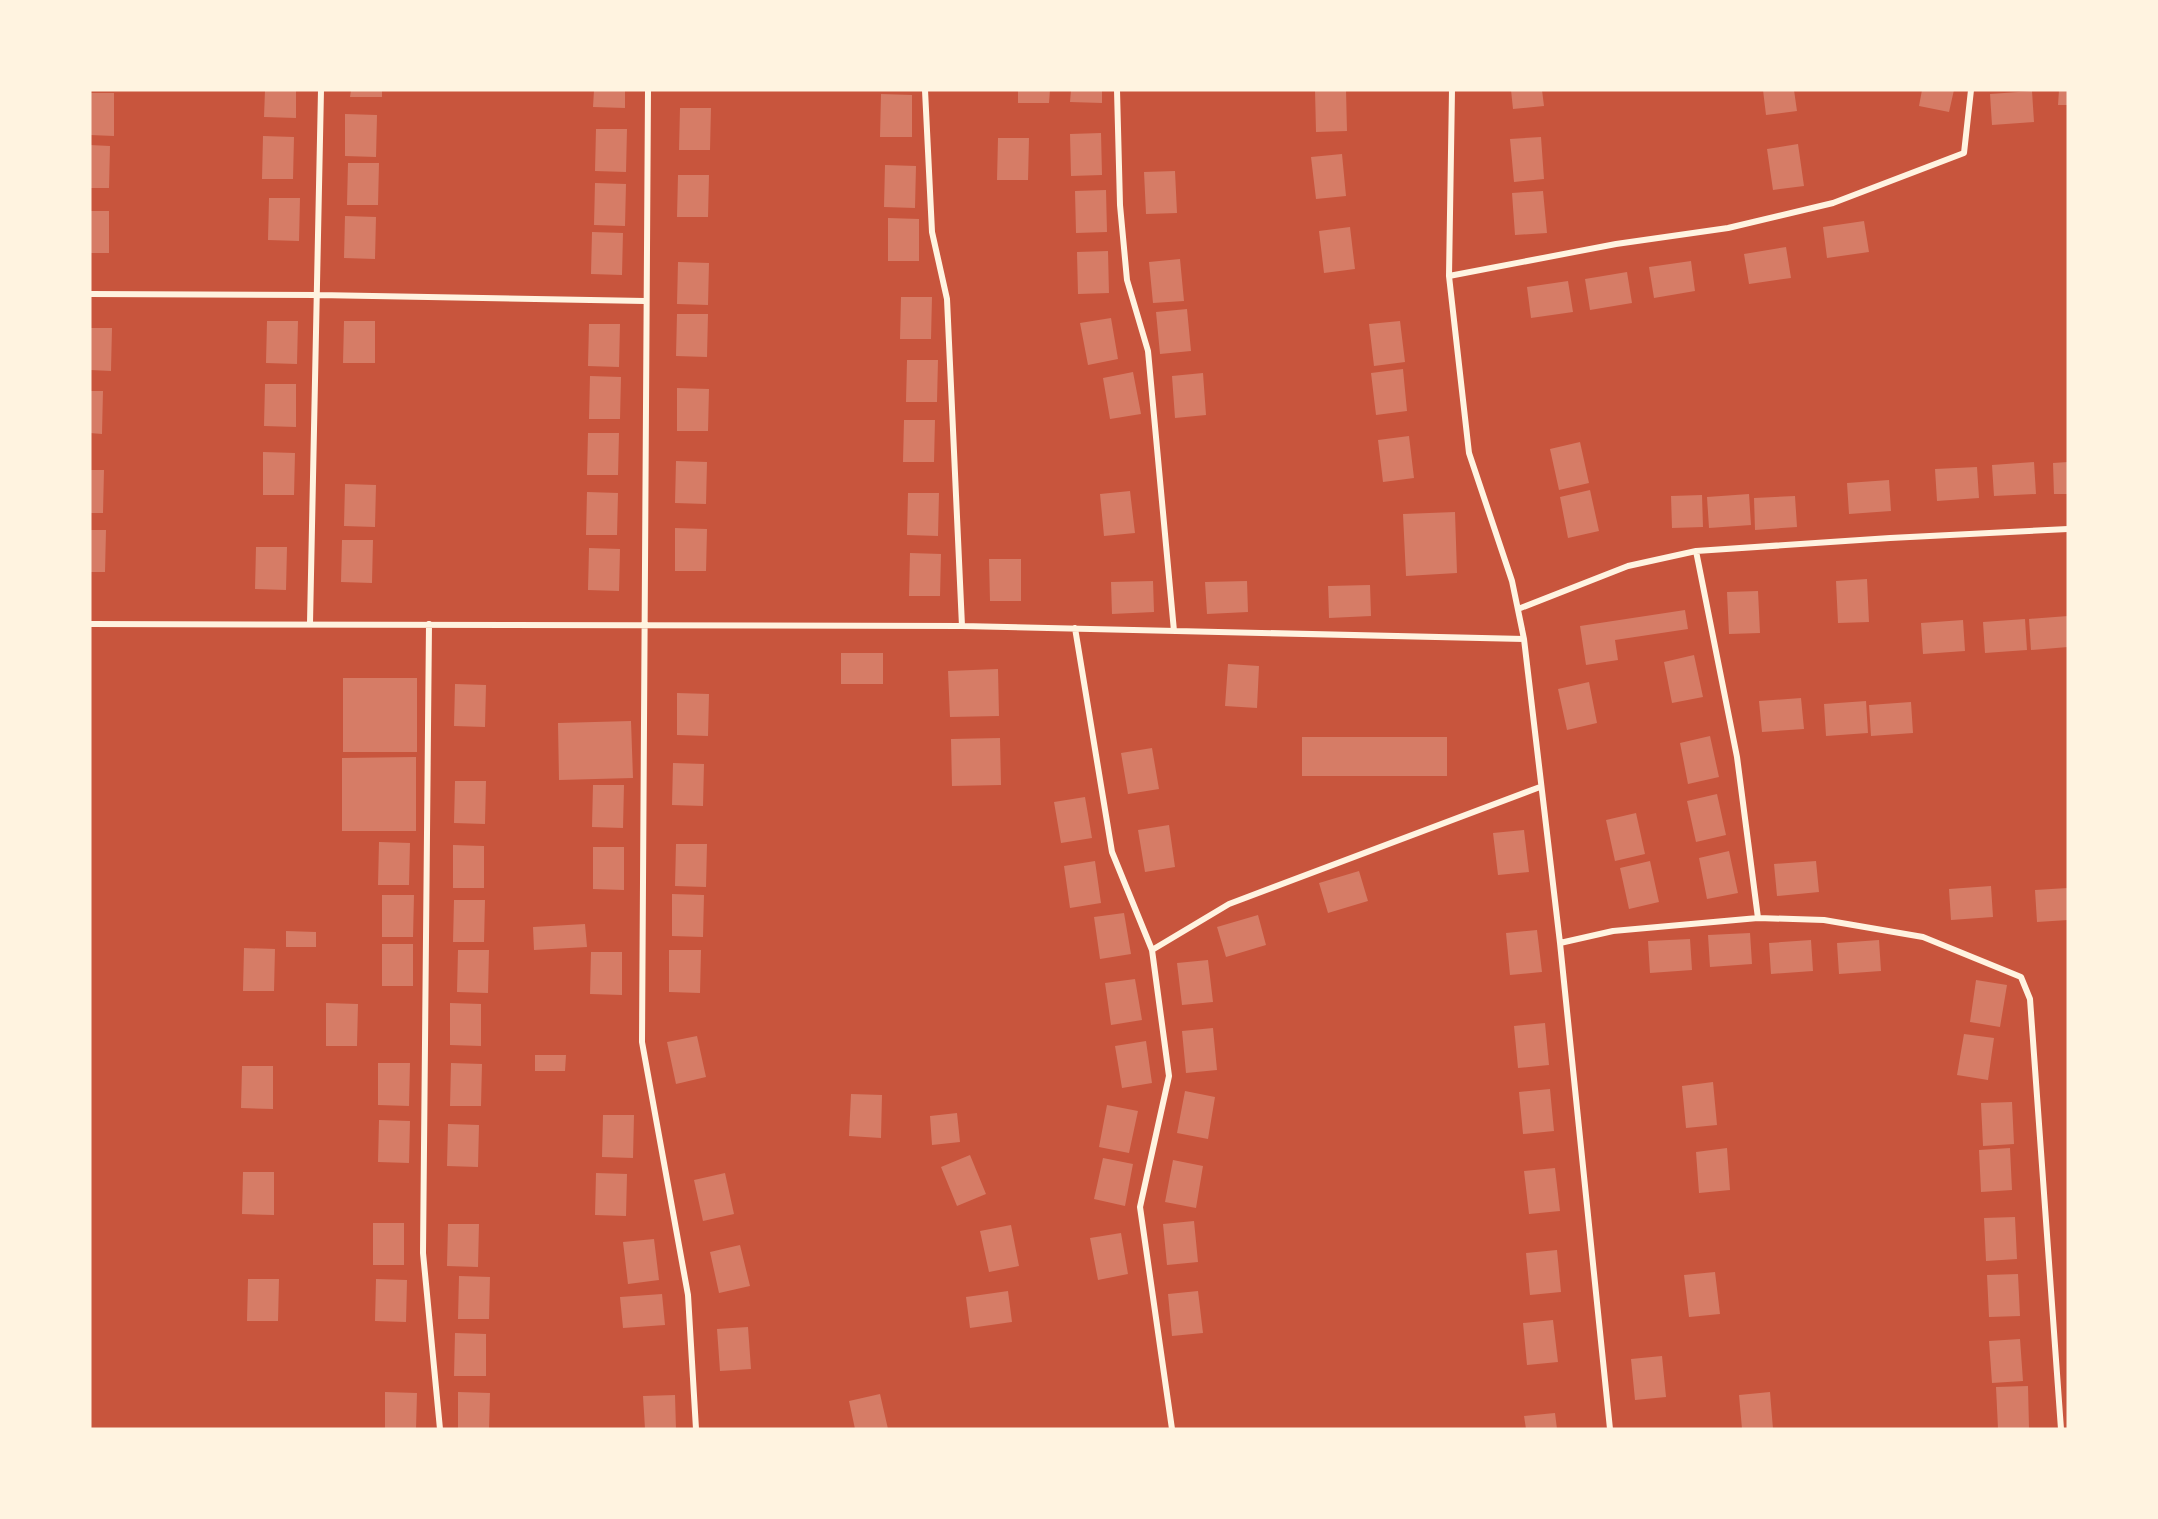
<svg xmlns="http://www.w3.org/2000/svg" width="2158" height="1519" font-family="'Exo 2',sans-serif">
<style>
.building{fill:#d67c66}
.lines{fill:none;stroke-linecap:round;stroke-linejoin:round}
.minor{stroke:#fff3e0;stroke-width:6}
</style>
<rect width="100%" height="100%" fill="#c8553d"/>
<!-- building -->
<path class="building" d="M265,90H296V118L264,117Z
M351,90H382V97H350Z
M594,90H625V108L593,107Z
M1018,90H1050L1049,103H1018Z
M1071,90H1102V103L1070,102Z
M1315,90H1346L1347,131L1316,132Z
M1511,90H1542L1544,106L1513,109Z
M1763,90H1794L1797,111L1766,115Z
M1922,90H1954L1949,112L1919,106Z
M2059,90H2068V105H2058Z
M2032,91L2034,122L1992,125L1990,94Z
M90,93H114V136L90,135Z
M881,94L912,95V137H880Z
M680,108H711L710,150H679Z
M345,114L377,115L376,157L345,156Z
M596,129H627L626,172L595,171Z
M1101,133L1102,175L1071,176L1070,134Z
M263,136L294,137L293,179H262Z
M1541,137L1544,179L1514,182L1510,139Z
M998,138H1029L1028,180H997Z
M1798,144L1804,186L1773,190L1767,149Z
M90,145L110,146L109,188H90Z
M1342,154L1346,196L1316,199L1311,157Z
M348,163H379L378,205H347Z
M885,165L916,166L915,208L884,207Z
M1175,171L1177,213L1146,214L1144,172Z
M678,175H709L708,217H677Z
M595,183L626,184L625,226L594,225Z
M1106,190L1107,232L1076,233L1075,191Z
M1543,191L1547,233L1515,235L1512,193Z
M269,198H300L299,241L268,240Z
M90,211H109V253H90Z
M345,216L376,217L375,259L344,258Z
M888,218L919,219V261H888Z
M1864,221L1869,252L1827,258L1823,227Z
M1350,227L1355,269L1324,273L1319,231Z
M592,232L623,233L622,275L591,274Z
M1786,247L1791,278L1749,284L1744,254Z
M1108,251L1109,293L1078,294L1077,252Z
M1180,259L1184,301L1153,303L1149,262Z
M1691,261L1695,291L1654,298L1649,267Z
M678,262L709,263L708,305L677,304Z
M1627,272L1632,303L1590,310L1585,279Z
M1568,281L1573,312L1531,318L1527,287Z
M901,297H932L931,339H900Z
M1187,309L1191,351L1160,354L1156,312Z
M677,314H708L707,357L676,356Z
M1111,318L1118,359L1088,365L1080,323Z
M267,321H298L297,364L266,363Z
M344,321H375V363H343Z
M1400,321L1405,362L1374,366L1369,324Z
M589,324H620L619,367L588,366Z
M90,328H112L111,371L90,370Z
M907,360H938L937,402H906Z
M1403,369L1407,411L1376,415L1371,373Z
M1133,372L1141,414L1110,419L1103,378Z
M1203,373L1206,415L1175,418L1172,376Z
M590,376L621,377L620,419H589Z
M265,384H296V427L264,426Z
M677,388L709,389L708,431H677Z
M90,391H103L102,434L90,433Z
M904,420H935L934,462H903Z
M588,433H619L618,475H587Z
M1409,436L1414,478L1383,482L1378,440Z
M1580,442L1589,483L1559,490L1550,449Z
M263,452L295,453L294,495H263Z
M676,461L707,462L706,504L675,503Z
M2034,462L2036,494L1994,496L1992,465Z
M2068,462V494H2054L2053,463Z
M1977,467L1979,498L1937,501L1935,469Z
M90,470H104L103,513H90Z
M1889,480L1891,511L1849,514L1847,483Z
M345,484L376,485L375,527L344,526Z
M1590,490L1599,531L1568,538L1560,497Z
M1130,491L1135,533L1104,536L1100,494Z
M587,492L618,493L617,535H586Z
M908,493H939L938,536L907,535Z
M1749,494L1751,525L1709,528L1707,497Z
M1702,495L1703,527L1672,528L1671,496Z
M1795,496L1797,527L1755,530L1754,498Z
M1455,512L1457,573L1406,576L1403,514Z
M675,528L707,529L706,571H675Z
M90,530H106L105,572H90Z
M342,540H373L372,583L341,582Z
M256,547H287L286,590L255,589Z
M589,548L620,549L619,591L588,590Z
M910,553L941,554L940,596H909Z
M989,559H1021V601H990Z
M1867,579L1869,622L1838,623L1836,581Z
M1153,581L1154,612L1112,614L1111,582Z
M1247,581L1248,612L1207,614L1205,582Z
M1370,585L1371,616L1329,618L1328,586Z
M1758,591L1760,633L1729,634L1727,592Z
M1685,610L1688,629L1615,640L1618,660L1586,665L1580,626Z
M2068,616V647L2031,650L2029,619Z
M2025,619L2027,650L1985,653L1983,622Z
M1963,620L1965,651L1923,654L1921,623Z
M841,653H883V684H841Z
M1694,655L1703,697L1672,703L1664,662Z
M1228,664L1259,666L1257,708L1225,706Z
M998,669L999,716L950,717L948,671Z
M343,678H417V752H343Z
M1589,682L1597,723L1567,730L1558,689Z
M455,684L486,685L485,727L454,726Z
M677,693L709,694L708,736L677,735Z
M1801,698L1804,729L1762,732L1759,701Z
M1866,701L1868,733L1826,736L1824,704Z
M1911,702L1913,733L1871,736L1869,705Z
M631,721L633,778L559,780L558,723Z
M1710,736L1719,777L1688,784L1680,743Z
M1302,737H1447V776H1302Z
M1000,738L1001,785L952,786L951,739Z
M1152,748L1159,789L1128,794L1121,753Z
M416,757V831H342V758Z
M673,763L704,764L703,806L672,805Z
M455,781H486L485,824L454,823Z
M593,785H624L623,828L592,827Z
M1717,794L1726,835L1696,842L1687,801Z
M1085,797L1092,838L1061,843L1054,802Z
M1636,813L1645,854L1615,861L1606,820Z
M1169,825L1175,867L1145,872L1138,830Z
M1524,830L1529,872L1498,875L1493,833Z
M379,842L410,843L409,885H378Z
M676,844H707L706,887L675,886Z
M453,845L484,846V888H453Z
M593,847H624V890L593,889Z
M1729,851L1738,893L1707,899L1699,858Z
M1095,861L1101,903L1070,908L1064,866Z
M1650,861L1659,902L1629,909L1620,868Z
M1816,861L1819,892L1777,896L1774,864Z
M1359,871L1368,901L1328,913L1319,883Z
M1991,886L1993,917L1951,920L1949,889Z
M2068,888V920L2037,922L2035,890Z
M672,894L704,895L703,937L672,936Z
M382,895H414L413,937H382Z
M454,900H485L484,942H453Z
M1124,913L1131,954L1100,959L1094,917Z
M1258,915L1266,945L1226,957L1217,927Z
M585,924L587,947L534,950L533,927Z
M1537,930L1542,972L1510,975L1506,933Z
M286,931L316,932V947H286Z
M1750,933L1752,964L1710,967L1708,935Z
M1690,939L1692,970L1650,973L1648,941Z
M1811,940L1813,971L1771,974L1769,943Z
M1879,940L1881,971L1839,974L1837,943Z
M382,944H413V986H382Z
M244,948L275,949L274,991H243Z
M458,950H489L488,993L457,992Z
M669,950H701L700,993L669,992Z
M591,952H622V995L590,994Z
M1208,960L1213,1002L1182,1005L1177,963Z
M1135,979L1142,1020L1111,1025L1105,983Z
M1976,980L2007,985L2000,1027L1970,1022Z
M326,1003L358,1004L357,1046H326Z
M450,1003L481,1004V1046L450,1045Z
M1545,1023L1549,1065L1518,1068L1514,1026Z
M1213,1028L1217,1070L1186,1073L1182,1031Z
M1964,1034L1994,1038L1988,1080L1957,1075Z
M697,1036L706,1077L676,1084L667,1042Z
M1146,1041L1152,1083L1122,1088L1115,1046Z
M535,1055H566L565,1071H535Z
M378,1063H410L409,1106L378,1105Z
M451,1063L482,1064L481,1106H450Z
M242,1066H273V1109L241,1108Z
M1713,1082L1717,1125L1686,1128L1682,1086Z
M1550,1089L1554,1131L1523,1134L1519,1092Z
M1185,1091L1215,1097L1208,1139L1177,1133Z
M851,1094L882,1095L881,1138L849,1136Z
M2012,1102L2014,1144L1983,1146L1981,1103Z
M1107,1105L1138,1111L1129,1153L1099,1147Z
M957,1113L960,1142L932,1145L930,1116Z
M603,1115H634L633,1158L602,1157Z
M379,1120L410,1121L409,1163L378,1162Z
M448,1124L479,1125L478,1167L447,1166Z
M1727,1148L1730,1190L1699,1193L1696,1152Z
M2010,1148L2012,1190L1981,1192L1979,1150Z
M970,1155L986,1194L957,1206L941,1167Z
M1103,1158L1133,1164L1125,1206L1094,1199Z
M1173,1160L1203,1166L1196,1208L1165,1202Z
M1555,1168L1560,1211L1529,1214L1524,1171Z
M243,1172H274V1215L242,1214Z
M596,1173L627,1174L626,1216L595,1215Z
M725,1173L734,1214L703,1221L694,1180Z
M2015,1217L2017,1259L1986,1261L1984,1218Z
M1194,1221L1198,1262L1167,1265L1163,1224Z
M373,1223H404V1265H373Z
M448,1224H479L478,1267L447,1266Z
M1011,1225L1019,1266L989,1272L980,1231Z
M1121,1233L1128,1274L1098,1280L1090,1238Z
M654,1239L659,1280L628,1284L623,1242Z
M740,1245L750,1286L719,1293L710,1252Z
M1557,1250L1561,1292L1530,1295L1526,1253Z
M1715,1272L1720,1314L1689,1317L1684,1275Z
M2018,1274L2020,1316L1989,1317L1987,1275Z
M459,1276L490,1277L489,1319H458Z
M248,1279H279L278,1321H247Z
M376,1279L407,1280L406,1322L375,1321Z
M1008,1291L1012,1322L970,1328L966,1297Z
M1198,1291L1203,1333L1172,1336L1168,1294Z
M662,1294L665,1325L623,1328L620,1297Z
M1553,1320L1558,1362L1527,1365L1523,1323Z
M748,1327L751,1369L720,1371L717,1329Z
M455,1333L486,1334V1376H454Z
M2020,1339L2023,1381L1992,1383L1989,1341Z
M1662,1356L1666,1397L1635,1400L1631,1359Z
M2028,1386L2029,1428L1998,1429L1996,1387Z
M385,1392L417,1393L416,1429H385Z
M458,1392L490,1393L489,1429H458Z
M1770,1392L1773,1429H1742L1739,1395Z
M880,1394L888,1429H855L849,1401Z
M675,1395L676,1429H645L643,1396Z
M1555,1413L1557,1429H1526L1524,1416Z"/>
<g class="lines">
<!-- minor -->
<path class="minor" d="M648,90L642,1042L688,1295L696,1429
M925,90L932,232L947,299L962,626
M1117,90L1120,205L1127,280L1148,351L1174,631
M1452,90L1449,276L1469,453L1512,581L1524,639L1560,943L1610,1429
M1449,276L1616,244L1728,228L1833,203L1964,153L1971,90
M90,294L318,295L645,301
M1696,551L1737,757L1758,918
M1518,609L1628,566L1696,551L1890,538L2068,529
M310,623L321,90
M90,624L962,626L1524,639
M429,624L423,1253L440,1429
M1075,628L1112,852L1152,950L1169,1076L1140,1207L1172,1429
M1560,943L1613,931L1758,918L1824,920L1923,937L2021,977L2030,999L2061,1429
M1152,950L1229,904L1540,787"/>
</g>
<!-- border -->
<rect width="2158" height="1519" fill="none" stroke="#fff3e0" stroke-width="183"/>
</svg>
